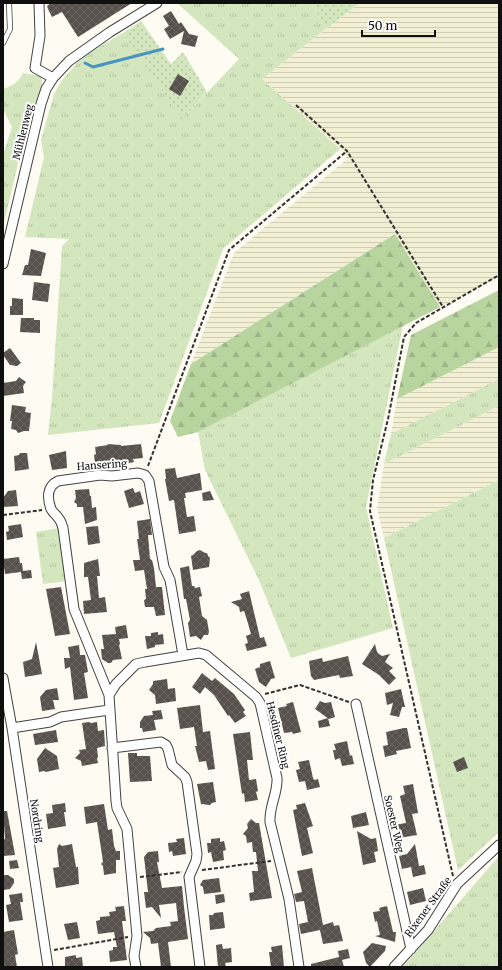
<svg xmlns="http://www.w3.org/2000/svg" width="502" height="970" font-family="Merriweather,serif">
<style>
.farmland{fill:url(#farmland-rules)}
.grass{fill:url(#grass-tufts)}
.forest{fill:url(#forest-firs)}
.garden{fill:url(#garden-dots)}
.lines{fill:none;stroke-linecap:round;stroke-linejoin:round}
.stream{stroke:#4993c1;stroke-width:3}
.building{fill:url(#building-cross-hatch)}
.lane-casing{stroke:#424242;stroke-width:6}
.street-casing{stroke:#424242;stroke-width:11}
.path{stroke:#313131;stroke-width:2;stroke-dasharray:4 2;stroke-linecap:butt}
.lane{stroke:#fff;stroke-width:4.5}
.street{stroke:#fff;stroke-width:9}
.labels{text-anchor:middle;dominant-baseline:central;stroke-width:4;stroke-linejoin:round;paint-order:stroke}
.street-label{font-size:10px;fill:#0f0f0f;stroke:#fff}
</style>
<defs>
<pattern id="farmland-rules" width="6" height="5" patternUnits="userSpaceOnUse"><rect width="6" height="5" fill="#f2efd4"/><path d="M0 2.5h6" fill="none" stroke="#ceccb5"/></pattern>
<pattern id="grass-tufts" width="24" height="20" patternUnits="userSpaceOnUse"><rect width="24" height="20" fill="#d3e6be"/><path d="M3 7l-1-3M5 7V3M7 7l1-3M15 17l-1-3M17 17v-4M19 17l1-3" fill="none" stroke="#b4c4a2"/></pattern>
<pattern id="forest-firs" width="22" height="20" patternUnits="userSpaceOnUse"><rect width="22" height="20" fill="#b8d59f"/><path d="M5 1l3.5 6h-7zM16 11l3.5 6h-7z" fill="#9db688"/></pattern>
<pattern id="garden-dots" width="8" height="8" patternUnits="userSpaceOnUse"><rect width="8" height="8" fill="#d3e6be"/><path d="M2 2h.1M6 6h.1" fill="none" stroke="#b4c4a2" stroke-width="1.8" stroke-linecap="round"/></pattern>
<pattern id="building-cross-hatch" width="8" height="8" patternUnits="userSpaceOnUse"><rect width="8" height="8" fill="#57504c"/><path d="M0 0l8 8M0 8l8-8" fill="none" stroke="#6a6561"/></pattern>
</defs>
<rect width="100%" height="100%" fill="#fefbf2"/>
<!-- farmland -->
<path class="farmland" d="M360,3H499V277L440,307L395,234L191,364L234,253L347,159L340,148L262,79Z
M499,347V379L391,434L397,399Z
M499,406V480L384,538L377,509L384,464Z"/>
<!-- grass -->
<path class="grass" d="M177,3H311L326,29L262,79L340,149L223,249L159,423L48,435L52,398L62,246L69,239L25,237L44,157L41,140L54,94L63,79L78,62L94,50L123,33L183,118L239,59Z
M23,73L40,76L42,79V86L28,121L3,227V155L12,127L3,109V89C12,86 19,82 23,73Z
M403,325L366,507L393,628L291,658L258,578L205,470L198,432Z
M499,379V406L384,464L391,434Z
M499,480V832L458,870L384,538Z
M59,528L67,581L43,584L36,532Z
M499,856V967H402L409,960Z"/>
<!-- forest -->
<path class="forest" d="M395,234L440,307L198,432L178,437L170,421L191,364Z
M499,290V347L397,399L411,335Z"/>
<!-- garden -->
<path class="garden" d="M311,3H360L326,29Z
M141,21L171,64L183,52L207,92L182,119L123,33Z"/>
<g class="lines">
<!-- stream -->
<path class="stream" d="M85,63L93,67L163,49"/>
</g>
<!-- building -->
<path class="building" d="M51,3H132L78,37L62,12L52,17L48,9L47,6Z
M171,11L179,24L181,22L189,34L198,36L195,47L181,44L184,31L170,39L164,29L169,26L163,16Z
M178,74L189,81L180,96L169,89Z
M31,249L46,253L41,276L22,275L25,265H28Z
M34,282L50,284L48,302L32,300Z
M12,298L23,299V315H10V306H12Z
M21,318H34V320H40V333L20,332Z
M10,348L21,363L17,366L10,365L3,355V353Z
M19,377L26,382L23,386L24,393L3,396V383L16,381Z
M12,405L26,407L25,412L31,413L29,431H24L18,433L16,430L11,429L12,421H10Z
M107,444L121,445V446L141,444L143,458L133,459L134,462L125,464V461L106,463V465L97,466V463H95L94,455L96,454L95,447L108,445Z
M66,451L67,468L52,470L49,455Z
M20,453H27L29,469L15,471L14,456L19,455Z
M175,468L177,478L200,473L202,490L185,493L186,498H184L187,517L194,516L196,531L179,534L174,500L169,501L165,479H166L165,469Z
M133,488L135,493L140,491L144,504L129,508L124,491Z
M89,489L90,496H91L92,508L96,507L97,520L85,524L83,507H77V504L74,502L76,498L75,490Z
M16,490L18,506L3,507V498L8,491Z
M210,491L214,500L203,501L202,493Z
M150,519L152,535H148L150,559L152,560L154,568L156,587H162L165,615L156,616L154,607H145L144,600L146,599L145,589H147L144,570L135,571L133,560H140L137,539H139L137,521Z
M21,524L23,537L7,540L6,532L9,531L8,526Z
M98,526L100,543L88,545L86,527Z
M200,550L205,553H207L208,556L210,558L209,567L193,570L191,556L193,555L197,551Z
M19,557L20,563H22L23,571L31,570L32,578L22,579L21,572L5,574L3,559Z
M98,559L100,576H97L99,598L105,597L107,612L84,614L83,601L91,600L88,577H84V563Z
M189,566L192,586H194L195,588L200,587L202,596L199,597L202,616L207,620L209,632L208,635H204L201,640L196,636L190,637L188,623L190,620L186,599H184L180,568Z
M61,587L70,634L55,636L46,589Z
M249,591L260,638L264,637L267,646L247,651L245,644L248,643L246,636L251,634L247,620L244,611L240,612L239,607L231,602L242,599L240,594Z
M126,625L128,638L119,639L120,644L119,645L122,659L113,660L111,663H108L102,659L101,649H104L102,635L116,634L115,627Z
M158,632V635L163,634L164,644L155,645V647L147,649L145,636H151V633Z
M36,642L42,674L25,677L23,662L32,659Z
M375,644L377,652L379,654L382,656L390,654L385,662L393,668L389,671L396,678L389,685L379,675L362,664Z
M79,645L80,655H85L88,672L84,673L88,698L74,700L70,667L65,669L64,658H70L68,647Z
M348,656L353,676L340,678L339,675L314,680L311,676L309,661L322,658L323,662Z
M270,661L275,678L271,679L266,687L259,682L255,669L260,667V664Z
M202,673L212,681L215,678L234,694L245,710L243,712L246,716L235,723L229,715L228,716L214,695L205,687L200,694L192,687Z
M167,679L168,689L175,688L176,701L156,704L155,695L149,690L153,684V681Z
M57,688L59,700H53L55,709L42,711L40,697L46,690Z
M401,689L405,707H402L399,717L390,715L393,703L387,705L385,693Z
M320,701L325,703L331,702L335,717L329,719L315,709Z
M293,702L301,732L293,734L292,732L284,733L278,708L287,706L286,704Z
M200,705L203,732L210,731L215,769L208,770L206,761L199,762L195,746H197L194,727L180,729L177,708Z
M161,710L163,719L154,720L156,730L143,732L142,728H140V722L144,716L153,715L152,711Z
M328,718L330,726L319,728L318,721Z
M89,722L91,723L97,722L98,731L104,730L105,746L97,748L98,757L97,758L98,763L82,766L81,761L75,758L80,753L79,750L86,749L82,723Z
M404,728H407L411,748L396,751L397,754L385,757L383,746L388,745L386,732Z
M56,730L58,742L35,745L33,734Z
M250,732L253,760H247L249,780L256,779L258,791L256,792L258,800L245,802L244,793L242,794L233,734Z
M347,741L350,756L352,755L354,764L342,766L340,758L335,760L333,750H336L334,744Z
M45,748L57,756L59,769L46,772L44,771L39,772L37,759Z
M128,753H137V756H150L152,781L130,782Z
M464,757L468,768L457,772L453,762Z
M309,760L313,778L314,780L318,779L320,787L307,790L305,781L299,782L296,770L300,769L298,762Z
M213,782L216,802L212,803L210,805L201,804L197,784Z
M413,784L418,813L412,814L417,835L399,838L394,825L406,823L400,796L405,794L403,786Z
M65,803L66,812H64L66,826L48,829L46,814L53,813L52,805Z
M305,803L313,826L307,828L313,853L302,856L293,810L297,809L296,805Z
M104,804L108,830L112,829L114,846L116,851H120V860H116V873L104,875L103,866L101,864L103,862L97,822L86,824L84,807Z
M3,811H7L15,855L3,856V840L5,839Z
M366,812L369,825L353,828L351,816Z
M251,819L256,823H259L272,898L250,901L249,893L254,892L252,871H258L256,852H253L252,842L247,843L246,836L243,834L248,828L247,824Z
M357,831L371,839L376,838L378,851L374,852L376,862L363,865Z
M184,838L186,854L173,856L172,851L169,852L168,843L177,842L176,839Z
M220,838V842L224,841L226,850L223,851L224,860L213,862L211,852L208,853L207,843H211V839Z
M59,844L62,846L72,844L76,867H78L79,884L56,888L53,868L59,867L57,849Z
M415,844L419,866L424,865L426,874L413,877L411,867L402,869L399,856L407,854Z
M158,851L159,862H157L162,888L182,886L184,907L188,939L168,942L171,967H161L158,943L151,944L150,938L143,932L153,931L156,928L171,926L170,922L178,921L176,903L159,905L161,918L152,907L146,908L144,892H148L144,857L148,852Z
M17,860L19,868L10,869L9,861Z
M312,868L323,925L333,922L334,926L339,925L343,941L323,944L320,930L301,934L299,924L308,922L304,901L296,902L294,894L302,892L297,871Z
M3,875H8L14,879V883L10,889L3,890Z
M219,878L221,892L204,894L203,887L200,885L203,880Z
M423,888L426,901L410,905L407,892Z
M22,893L23,902H20L23,920L9,922L6,905L11,904L9,895Z
M224,894L225,902L216,904L215,895Z
M124,906L126,921H122L127,960L110,962L109,951L113,950V947H117L114,932L98,934L96,921L100,920V917L110,916L109,912L116,911L115,907Z
M387,906L393,932H396L395,942L375,936L380,935L377,921L375,922L373,912L380,911L379,908Z
M223,912L225,928L210,930L209,915H213L214,913Z
M77,922L80,938L68,940L64,924Z
M14,930L18,954L15,955L17,967H3V932Z
M372,943L386,946L385,951L370,967L366,963L363,952Z
M222,944L223,949L231,948L232,962L225,963L226,967H218L216,945Z
M282,945L284,967H271L269,952H272L271,947Z
M348,949L350,958L342,960L344,967H311V964L339,957L338,951Z
M76,955V958L82,957L83,967H65V957Z"/>
<g class="lines">
<defs>
<path id="lane" d="M3,43L10,29L9,3"/>
<path id="street" d="M39,3L40,36L35,68L53,78
M3,264L41,104L46,89L53,78L69,61L110,32L157,3
M3,678L12,728L48,967
M109,695L74,609L63,528C62,525 61,521 59,519C57,515 53,513 51,509C47,498 47,486 58,481L100,475L112,476L138,473L145,475L149,481L164,567L170,580L183,655
M356,704L411,949
M12,728L50,722L61,717L109,710
M112,748L161,742L166,745L168,749L172,765L185,777L187,782L197,854L196,861L189,877L200,967
M136,967L134,956L137,936L127,829L117,808L116,801L109,695L116,684L136,664L145,662L199,653L206,655L256,697L260,703L277,778C278,793 269,806 270,822L289,899L299,967
M394,967L428,930L457,884L499,845"/>
</defs>
<!-- lane casing -->
<use href="#lane" class="lane-casing"/>
<!-- street casing -->
<use href="#street" class="street-casing"/>
<!-- path -->
<path class="path" d="M296,105L347,151L443,307
M148,466L229,250L347,151
M3,515L42,510
M265,694L300,685L349,702
M202,870L271,861
M453,876L370,511L373,480L388,419L404,337L416,323L499,275
M140,877L182,872
M54,950L128,937"/>
<!-- lane -->
<use href="#lane" class="lane"/>
<!-- street -->
<use href="#street" class="street"/>
</g>
<g class="labels">
<!-- street labels -->
<g class="street-label">
<text transform="translate(23 132) rotate(-76)">Mühlenweg</text>
<text transform="translate(102 465) rotate(-4)">Hansering</text>
<text transform="translate(278 735) rotate(76)">Hesdiner Ring</text>
<text transform="translate(37 821) rotate(81)">Nordring</text>
<text transform="translate(394 824) rotate(77)">Soester Weg</text>
<text transform="translate(428 907) rotate(-54)">Rixener Straße</text>
</g>
</g>
<!-- border -->
<rect width="502" height="970" fill="none" stroke="#0f0f0f" stroke-width="8"/>
<!-- scale -->
<path d="M362 30v6h73v-6" fill="none" stroke="#0f0f0f" stroke-width="2"/>
<text x="368" y="30" font-size="12" fill="#0f0f0f" stroke="#ffffff" stroke-width="3" paint-order="stroke">50 m</text>
</svg>
